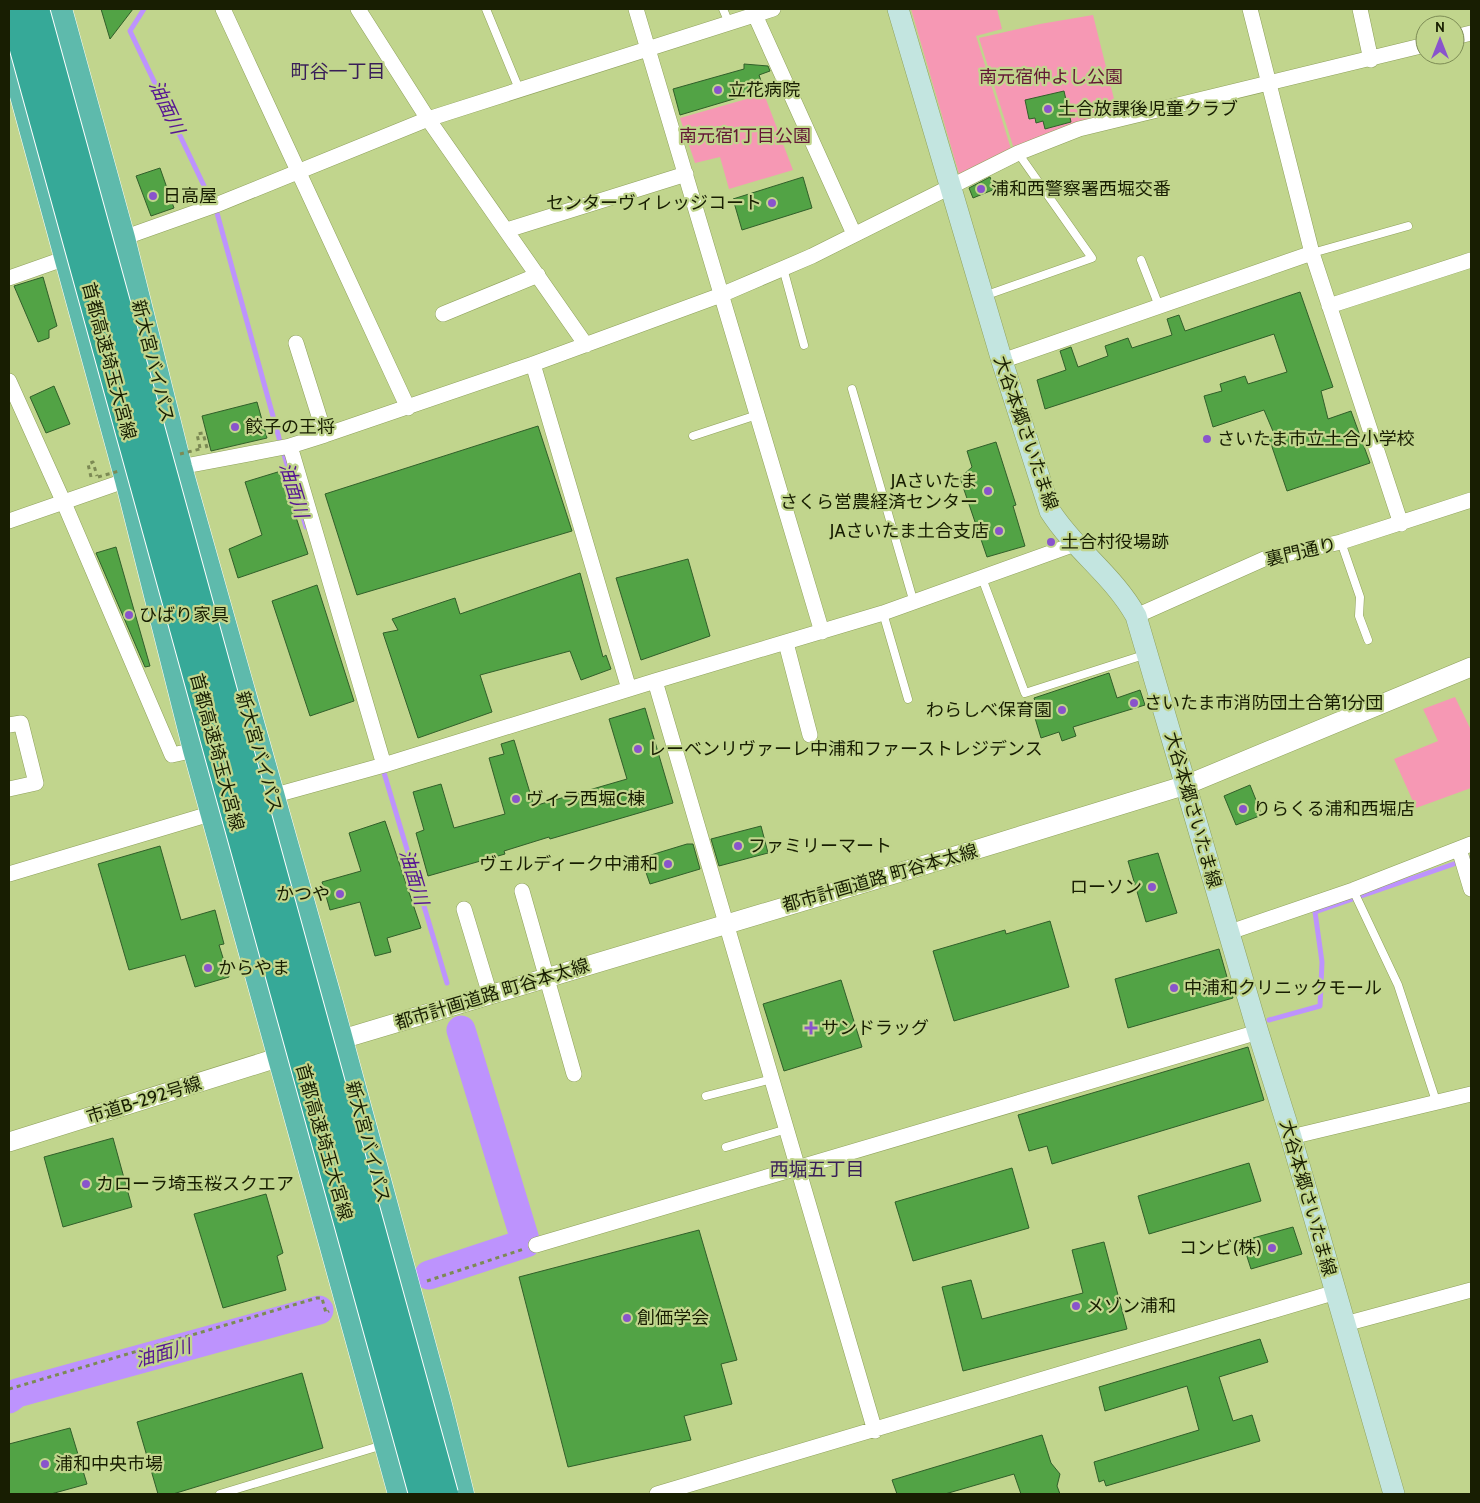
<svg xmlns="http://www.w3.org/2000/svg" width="1480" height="1503" font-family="Cabin,'Noto Sans JP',sans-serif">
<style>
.green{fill:#f698b4}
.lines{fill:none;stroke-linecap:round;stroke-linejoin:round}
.stream{stroke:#bd93fd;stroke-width:5}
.river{stroke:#bd93fd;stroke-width:29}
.building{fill:#52a345;stroke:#315f2a}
.service-casing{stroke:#8ea05a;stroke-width:9}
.minor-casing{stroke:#8ea05a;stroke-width:16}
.tertiary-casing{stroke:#8ea05a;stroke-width:20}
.secondary-casing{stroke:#8ea05a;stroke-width:22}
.trunk-casing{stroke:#fff;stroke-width:25}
.path{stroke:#7c8a54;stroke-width:3;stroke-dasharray:4 4;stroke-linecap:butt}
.service{stroke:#fff;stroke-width:8}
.minor{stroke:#fff;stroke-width:15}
.tertiary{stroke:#fff;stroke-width:19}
.secondary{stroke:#c3e5e0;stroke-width:21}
.trunk{stroke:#5ebaac;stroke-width:24}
.motorway-bridge-casing{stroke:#fff;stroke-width:28;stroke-linecap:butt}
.path-bridge{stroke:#7c8a54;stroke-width:3;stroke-dasharray:4 4;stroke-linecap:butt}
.motorway-bridge{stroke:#36a998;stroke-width:26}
.poi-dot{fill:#8954cc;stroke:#c1d58d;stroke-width:2}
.labels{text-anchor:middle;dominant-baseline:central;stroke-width:4.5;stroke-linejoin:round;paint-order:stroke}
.park-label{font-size:18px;fill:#631835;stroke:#c1d58d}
.poi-label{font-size:18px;fill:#181e02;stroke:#c1d58d;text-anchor:start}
.street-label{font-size:18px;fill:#181e02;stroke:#c1d58d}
.neighbourhood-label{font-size:19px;fill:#381e58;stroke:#c1d58d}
.water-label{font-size:19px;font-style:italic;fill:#571693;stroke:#c1d58d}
</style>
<rect width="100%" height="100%" fill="#c1d58d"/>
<!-- green -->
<path class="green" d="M911,9H997L1002,29L976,36L1011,149L959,174Z
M1093,15L1118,115L1014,149L979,38L1040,24Z
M764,94L793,170L729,189L720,157L695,163L680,118Z
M1455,697L1471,730V788L1416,808L1394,759L1438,741L1423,709Z"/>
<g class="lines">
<!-- stream -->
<path class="stream" d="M144,9L130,31L217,213L279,438L306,527
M382,766L447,983
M1269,1020L1320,1006L1322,962L1315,912L1471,858
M524,1237L530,1235"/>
<!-- river -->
<path class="river" d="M429,1275L526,1243L461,1030
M9,1399L17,1393L319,1310"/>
</g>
<!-- building -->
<path class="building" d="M101,9H133L110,39Z
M744,64L768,66L770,71L759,75L764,90L680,115L673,89L744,69Z
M1064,91L1071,122L1045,129L1043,121L1036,123L1035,118L1029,119L1025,100Z
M160,168L174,208L151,216L136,176Z
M803,177L812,208L742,230L733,199Z
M990,177L995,189L973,198L969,188Z
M43,277L57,326L49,330V338L38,342L14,286Z
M1300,292L1333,387L1321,391L1328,419L1351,411L1370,463L1287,491L1269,438L1275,436L1264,410L1213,427L1204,396L1222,391L1220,384L1245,376L1248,384L1287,372L1274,334L1045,409L1037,380L1066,370L1060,351L1071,347L1078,367L1108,356L1105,346L1128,338L1132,348L1172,335L1167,319L1179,315L1185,331Z
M54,386L70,424L46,433L30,397Z
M257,402L267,438L211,451L202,416Z
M538,426L572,531L357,595L325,494Z
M996,442L1016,505L1013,506L1025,546L987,557L960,478L972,467L967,451Z
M281,471L308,554L238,578L229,549L262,535L245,482Z
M116,547L150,666L145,667L96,553Z
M688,559L710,636L641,660L616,578Z
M580,573L603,657L606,655L611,669L581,680L570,651L480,675L492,712L418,738L383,633L398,630L392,619L455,598L460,614Z
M317,585L354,701L310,716L272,601Z
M1109,673L1117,698L1140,690L1145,705L1073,727L1076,736L1062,741L1059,732L1041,738L1035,718L1039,716L1034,698Z
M645,708L673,803L550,839L549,837L504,851L505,854L428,876L416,833L424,830L413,792L441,784L454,828L505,814L489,758L504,754L501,744L514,740L534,806L627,779L609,719Z
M1250,785L1262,815L1236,825L1224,796Z
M385,821L421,928L387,938L391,952L375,956L360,902L330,910L322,882L361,871L349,833Z
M761,826L768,853L719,866L711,839Z
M687,844H693L700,869L650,884L641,858Z
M160,846L181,920L215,910L224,944L219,945L229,977L195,987L185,955L129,970L98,864Z
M1158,853L1177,913L1146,922L1128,861Z
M1050,921L1069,987L954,1021L933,951L1005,930L1006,934Z
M1219,949L1233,998L1128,1028L1115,979Z
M841,980L862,1047L784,1071L763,1004Z
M1248,1047L1264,1100L1052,1164L1047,1146L1029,1151L1018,1115Z
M113,1138L132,1207L63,1227L44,1157Z
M1249,1163L1261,1201L1149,1234L1138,1196Z
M1012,1168L1029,1228L913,1261L895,1202Z
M266,1194L283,1253L277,1256L286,1290L223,1308L194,1214Z
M1293,1227L1302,1254L1251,1269L1242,1241Z
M699,1230L737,1360L721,1364L732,1404L684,1416L691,1440L568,1467L519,1277Z
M1104,1242L1127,1329L963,1371L942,1287L971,1280L982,1319L1083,1293L1072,1250Z
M1260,1339L1268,1362L1219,1377L1233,1421L1252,1415L1260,1441L1106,1486L1104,1480L1099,1482L1094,1462L1199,1430L1187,1386L1105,1411L1099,1387Z
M302,1373L323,1448L173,1494H158L137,1422Z
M70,1428L87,1484L51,1494H9V1444Z
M1042,1435L1051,1463L1060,1474L1057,1486L1060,1494H1021L1014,1474L945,1494H897L892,1480Z"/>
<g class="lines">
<defs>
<path id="service" d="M486,9L519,89
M723,9L729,23
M1312,253L1408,226
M1141,260L1159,306
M783,268L804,345
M984,296L1092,258L1018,153
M852,389L914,603
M693,436L757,415
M1341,542L1360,597L1359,616L1368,640
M982,578L1025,693L1147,654
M883,613L908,699
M1353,890L1398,985L1436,1101
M706,1096L772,1079
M726,1147L787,1129
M220,1494L383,1445"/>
<path id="minor" d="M223,9L408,408
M358,9L428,119L586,345
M636,9L822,632
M1250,9L1312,253L1401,524
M1360,9L1371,60
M755,15L854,234
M1455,37L1471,33
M507,230L686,174
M123,238L216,205L428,119L773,9
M9,278L66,258
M1329,306L1471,260
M443,314L538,275
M296,343L325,435
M1002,361L1312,253
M533,364L629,689
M9,381L64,503L172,755L195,750
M290,446L384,765
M180,467L290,446L325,435L533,364L721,295L812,256L1018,153L1079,129L1425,45
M9,521L127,480
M1136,616L1264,559L1341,542L1471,500
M786,643L810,735
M655,681L875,1431
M9,725L21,723L36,783L9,789
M272,796L384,765L655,681L883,613L1075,544
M1459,849L1471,889
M9,874L213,813
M522,891L574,1074
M464,909L490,995
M1230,932L1353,890L1471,844
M1291,1137L1471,1094
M536,1245L1258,1032
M1345,1324L1471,1290
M657,1494L1336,1292"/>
<path id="tertiary" d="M329,1043L978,849L1186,785L1471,667
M9,1142L293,1053"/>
<path id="secondary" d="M898,9L1002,361L1050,511C1075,550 1114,576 1136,616L1258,1032L1291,1137L1394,1494"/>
<path id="trunk" d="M60,9L123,238L180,467L331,1003L440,1405L462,1494
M9,48L127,480L195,750L400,1494"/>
</defs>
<!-- service casing -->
<use href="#service" class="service-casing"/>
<!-- minor casing -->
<use href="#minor" class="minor-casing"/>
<!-- tertiary casing -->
<use href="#tertiary" class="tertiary-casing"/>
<!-- secondary casing -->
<use href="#secondary" class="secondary-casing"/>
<!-- trunk casing -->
<use href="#trunk" class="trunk-casing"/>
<!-- path -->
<path class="path" d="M200,448L197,434L203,433L207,448
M91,477L88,464L93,462L97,476
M427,1281L524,1249
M9,1389L317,1298H322L326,1313L329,1311"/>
<!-- service -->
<use href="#service" class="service"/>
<!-- minor -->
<use href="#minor" class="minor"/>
<!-- tertiary -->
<use href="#tertiary" class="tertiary"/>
<!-- secondary -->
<use href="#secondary" class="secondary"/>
<!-- trunk -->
<use href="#trunk" class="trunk"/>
<defs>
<path id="motorway-bridge" d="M12,9L422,1494
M36,9L445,1494"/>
</defs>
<!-- motorway-bridge casing -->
<use href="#motorway-bridge" class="motorway-bridge-casing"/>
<!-- path-bridge -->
<path class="path-bridge" d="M180,454L200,449
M98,477L119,471"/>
<!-- motorway-bridge -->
<use href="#motorway-bridge" class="motorway-bridge"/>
</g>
<!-- markers -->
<g class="poi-dot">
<circle cx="718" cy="90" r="5"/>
<circle cx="1048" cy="109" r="5"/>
<circle cx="981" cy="189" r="5"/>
<circle cx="153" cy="196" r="5"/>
<circle cx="772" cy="203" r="5"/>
<circle cx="235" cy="427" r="5"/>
<circle cx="1207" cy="439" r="5"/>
<circle cx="988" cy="491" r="5"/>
<circle cx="999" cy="531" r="5"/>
<circle cx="1051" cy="542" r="5"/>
<circle cx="129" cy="615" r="5"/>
<circle cx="1134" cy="703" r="5"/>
<circle cx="1062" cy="710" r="5"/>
<circle cx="638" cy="749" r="5"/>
<circle cx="516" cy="799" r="5"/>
<circle cx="1243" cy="809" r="5"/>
<circle cx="738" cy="846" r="5"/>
<circle cx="668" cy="864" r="5"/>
<circle cx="1152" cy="887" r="5"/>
<circle cx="340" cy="894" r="5"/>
<circle cx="208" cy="968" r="5"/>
<circle cx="1174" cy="988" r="5"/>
<path d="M808.5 1020.5h5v5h5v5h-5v5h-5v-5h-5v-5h5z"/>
<circle cx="86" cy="1184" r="5"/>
<circle cx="1272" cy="1248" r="5"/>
<circle cx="1076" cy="1306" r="5"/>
<circle cx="627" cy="1318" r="5"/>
<circle cx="45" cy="1464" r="5"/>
</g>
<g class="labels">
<!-- park labels -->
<g class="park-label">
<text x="1051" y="77">南元宿仲よし公園</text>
<text x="745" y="136">南元宿1丁目公園</text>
</g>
<!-- poi labels -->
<g class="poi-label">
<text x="728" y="90">立花病院</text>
<text x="1058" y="109">土合放課後児童クラブ</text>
<text x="991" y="189">浦和西警察署西堀交番</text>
<text x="163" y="196">日高屋</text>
<text x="762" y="203" text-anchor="end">センターヴィレッジコート</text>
<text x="245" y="427">餃子の王将</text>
<text x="1217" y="439">さいたま市立土合小学校</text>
<text x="978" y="481" text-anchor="end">JAさいたま<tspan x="978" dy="21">さくら営農経済センター</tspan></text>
<text x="989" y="531" text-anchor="end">JAさいたま土合支店</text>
<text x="1061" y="542">土合村役場跡</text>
<text x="139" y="615">ひばり家具</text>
<text x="1144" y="703">さいたま市消防団土合第1分団</text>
<text x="1052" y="710" text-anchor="end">わらしべ保育園</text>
<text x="648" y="749">レーベンリヴァーレ中浦和ファーストレジデンス</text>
<text x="526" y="799">ヴィラ西堀C棟</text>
<text x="1253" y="809">りらくる浦和西堀店</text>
<text x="748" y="846">ファミリーマート</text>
<text x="658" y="864" text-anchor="end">ヴェルディーク中浦和</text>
<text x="1142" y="887" text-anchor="end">ローソン</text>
<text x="330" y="894" text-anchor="end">かつや</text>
<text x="218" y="968">からやま</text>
<text x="1184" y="988">中浦和クリニックモール</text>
<text x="821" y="1028">サンドラッグ</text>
<text x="96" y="1184">カローラ埼玉桜スクエア</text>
<text x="1262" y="1248" text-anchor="end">コンビ(株)</text>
<text x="1086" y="1306">メゾン浦和</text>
<text x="637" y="1318">創価学会</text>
<text x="55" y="1464">浦和中央市場</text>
</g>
<!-- street labels -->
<g class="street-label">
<text transform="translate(109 361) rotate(75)">首都高速埼玉大宮線</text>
<text transform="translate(153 361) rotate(76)">新大宮バイパス</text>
<text transform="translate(1026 433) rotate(71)">大谷本郷さいたま線</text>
<text transform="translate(1301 552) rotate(-13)">裏門通り</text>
<text transform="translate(217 752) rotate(75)">首都高速埼玉大宮線</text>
<text transform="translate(259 752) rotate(74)">新大宮バイパス</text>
<text transform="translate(1193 810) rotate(74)">大谷本郷さいたま線</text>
<text transform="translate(880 878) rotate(-16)">都市計画道路 町谷本太線</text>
<text transform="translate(492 994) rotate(-17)">都市計画道路 町谷本太線</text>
<text transform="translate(144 1100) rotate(-17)">市道B-292号線</text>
<text transform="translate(324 1142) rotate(74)">首都高速埼玉大宮線</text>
<text transform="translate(368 1142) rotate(75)">新大宮バイパス</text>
<text transform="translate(1308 1198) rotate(74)">大谷本郷さいたま線</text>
</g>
<!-- neighbourhood labels -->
<g class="neighbourhood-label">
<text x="338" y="71">町谷一丁目</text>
<text x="817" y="1169">西堀五丁目</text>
</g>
<!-- water labels -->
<g class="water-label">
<text transform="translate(167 107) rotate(65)">油面川</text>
<text transform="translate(294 490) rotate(73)">油面川</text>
<text transform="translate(414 877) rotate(73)">油面川</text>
<text transform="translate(163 1353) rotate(-15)">油面川</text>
</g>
</g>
<!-- border -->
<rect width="1480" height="1503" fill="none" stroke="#181e02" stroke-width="20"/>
<!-- north arrow -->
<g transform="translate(1440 40)"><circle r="24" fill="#c1d58d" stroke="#7d8c55"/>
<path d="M0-4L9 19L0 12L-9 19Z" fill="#8954cc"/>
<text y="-8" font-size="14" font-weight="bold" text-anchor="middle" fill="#181e02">N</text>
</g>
</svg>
